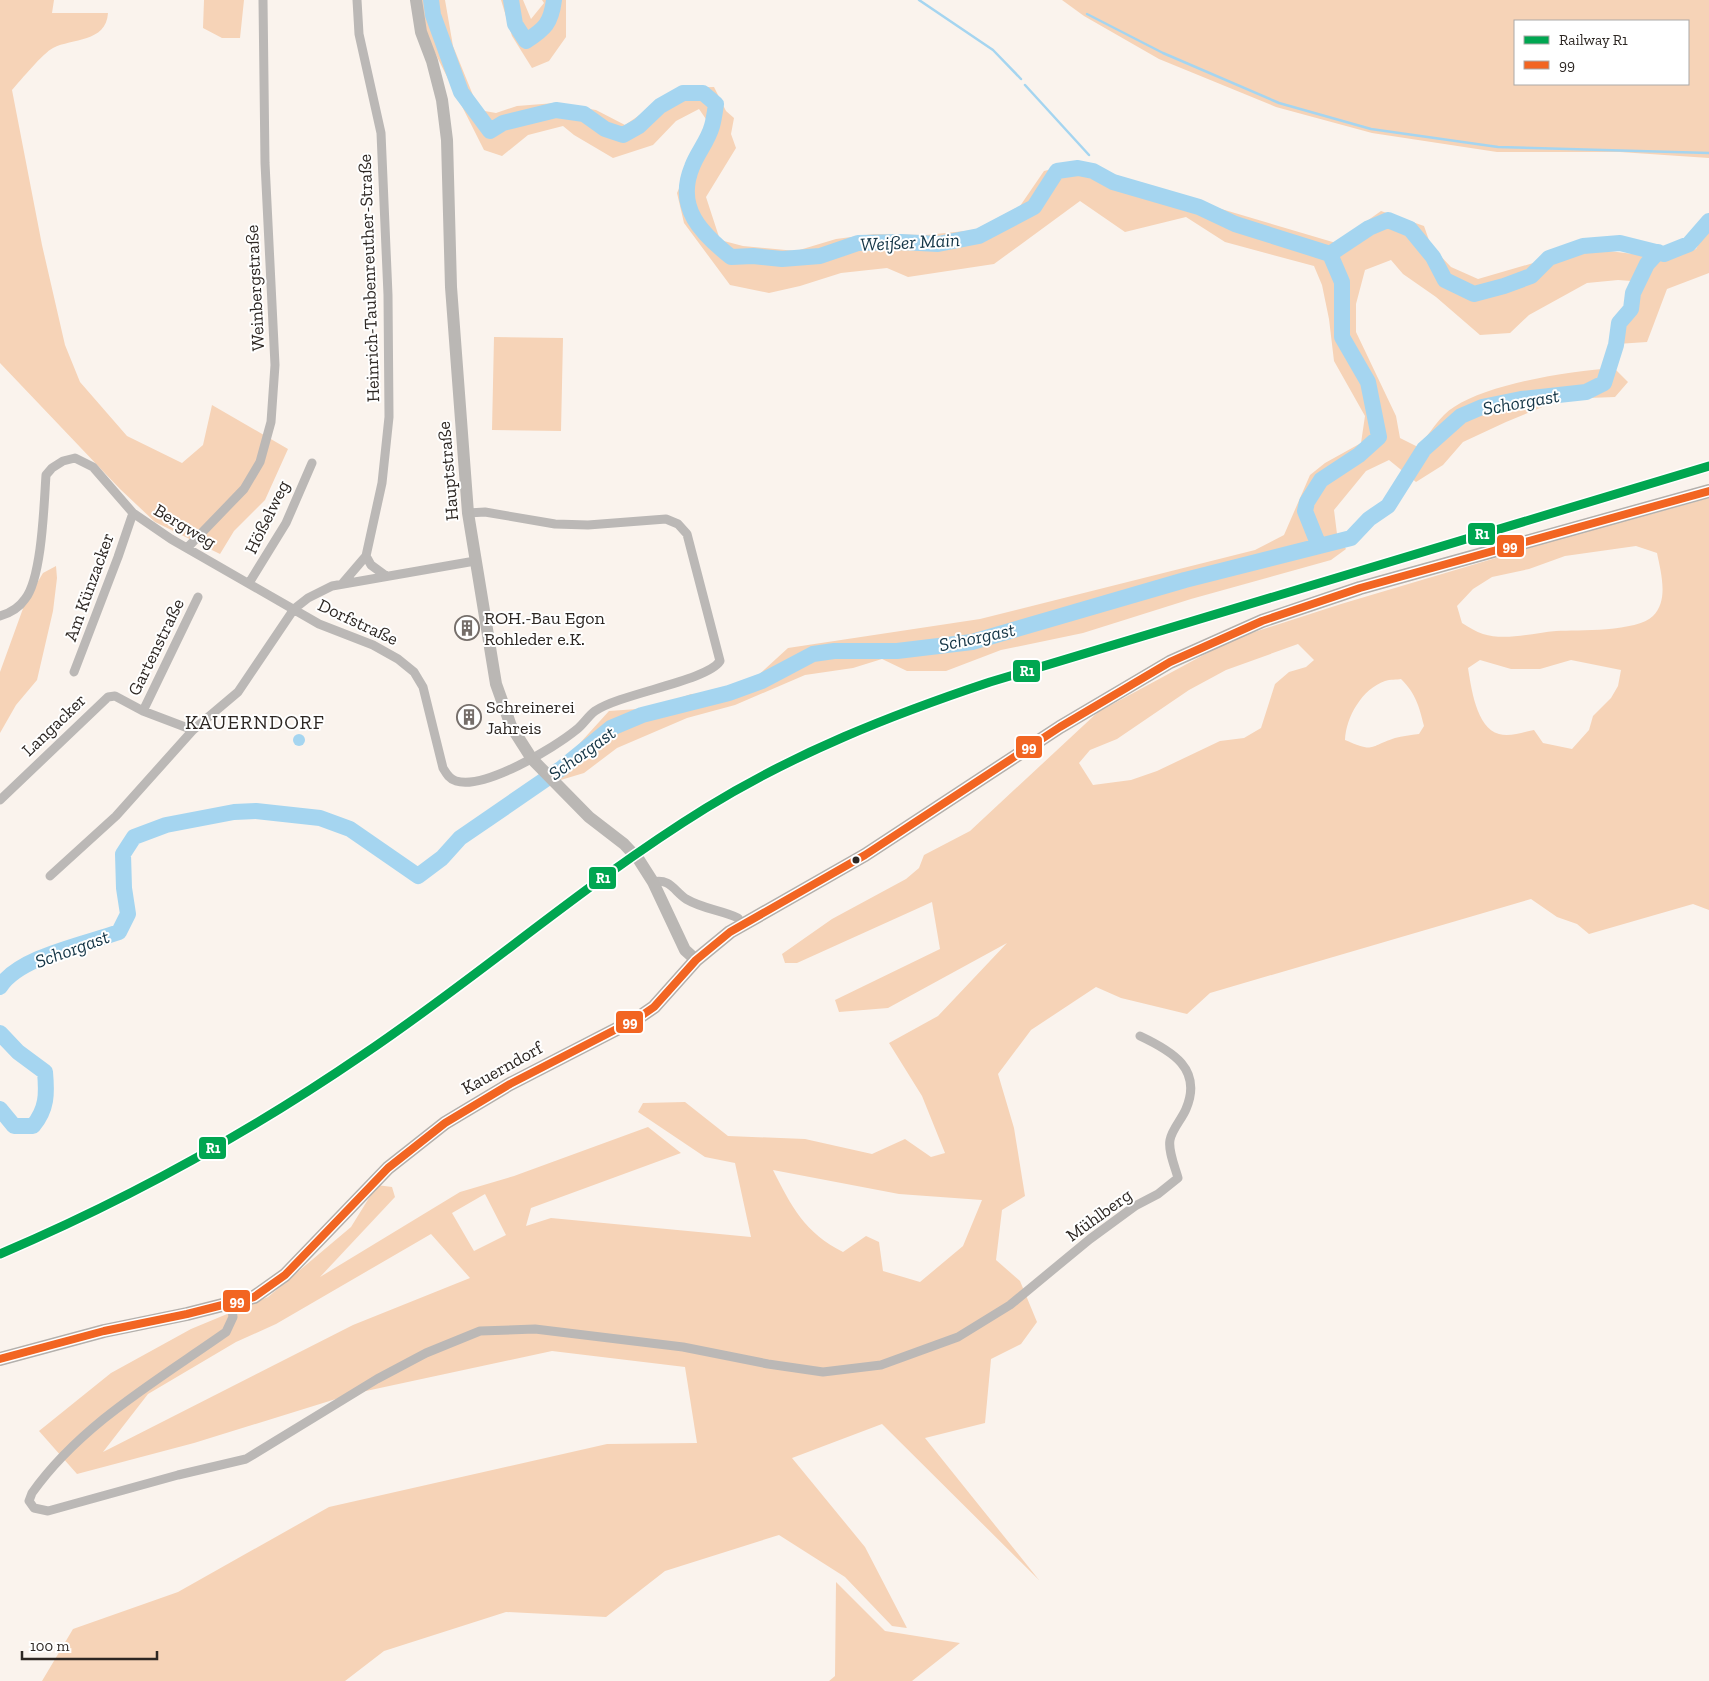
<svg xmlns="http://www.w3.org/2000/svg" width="1709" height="1681" font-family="'Zilla Slab',serif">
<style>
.green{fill:#f6d3b7;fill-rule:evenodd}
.water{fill:#a5d5f0}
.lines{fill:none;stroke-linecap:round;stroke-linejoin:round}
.stream{stroke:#a5d5f0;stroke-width:2.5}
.river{stroke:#a5d5f0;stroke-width:16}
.minor{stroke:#bbb8b6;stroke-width:9}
.secondary{stroke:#bab7b4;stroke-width:12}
.primary{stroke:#b4b0ac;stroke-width:14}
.bus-1-casing{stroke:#fff;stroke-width:11}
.bus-1{stroke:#f26522;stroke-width:8}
.rail-1-casing{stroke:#fff;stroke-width:12}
.rail-1{stroke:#00a651;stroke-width:9}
.bus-dot{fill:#2d2723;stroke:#fff;stroke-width:2}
.labels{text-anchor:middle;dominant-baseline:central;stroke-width:4;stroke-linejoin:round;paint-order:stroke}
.street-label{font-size:18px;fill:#2d2723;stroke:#fff}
.poi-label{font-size:18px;fill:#2d2723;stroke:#fff;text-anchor:start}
.water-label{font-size:19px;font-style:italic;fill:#143546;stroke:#fff}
.quarter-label{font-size:20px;letter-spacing:1px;fill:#2d2723;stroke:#fff}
.line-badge{stroke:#fff;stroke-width:2}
.badge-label{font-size:14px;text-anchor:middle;font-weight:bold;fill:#fff}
</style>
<rect width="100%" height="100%" fill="#faf3ed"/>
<!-- green -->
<path class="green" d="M0,0H54L52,13H108C106,43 72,38 53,48C43,53 21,80 12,90L42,245L65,345L80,382L127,436L182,463L203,445L212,405L288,449L265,500L234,531L220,554L155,522L120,489L0,363Z
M204,0H244L240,38H222L203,28Z
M421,0H445L453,46L479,110L496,113L517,106L555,103L596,110L625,125L679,88L714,87L726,111L734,118L731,134L736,148L706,197L720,240L743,246L796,251L836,239L874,234L926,235L975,230L1020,206L1044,171L1080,162L1164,192L1336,243L1381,211L1424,226L1431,246L1451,267L1478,279L1564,254L1592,249L1667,258L1696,249L1709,224V273L1667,289L1647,342L1617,344L1645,282L1618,280L1587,283L1529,315L1510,333L1480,335L1436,297L1403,274L1391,260L1365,270L1356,304V332L1396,416L1400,438L1418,447C1429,435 1440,415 1454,407C1491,383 1570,371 1614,368L1628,382L1615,397L1562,399L1506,422L1463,442L1443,465L1416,482L1389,460L1366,471L1334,510L1337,534L1346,549L1331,560L1191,599L1083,633L1001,650L946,671H907L882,659L853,668L805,675L735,705L687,718L617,748L584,773L554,782L546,771L560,765L609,711L651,708L691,694L711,693L754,679L788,648L980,619L1255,550L1284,535L1310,475L1325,463L1361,443L1365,416L1334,361L1329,319L1322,285L1314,266L1225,242L1186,217L1125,232L1080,201L994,264L908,277L887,268L841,273L800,286L769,293L730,285L684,223L677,193L708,122L699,109L676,121L653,145L613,158L574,135L563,126L528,135L502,156L484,150L427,37Z
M501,0H523L531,19L544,3L542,0H566V37L549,61L532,68L512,36Z
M1062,0H1709V158L1620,152H1497L1372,133L1276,107L1159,59L1084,16ZM1515,21H1688V84H1515Z
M494,337L563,338L561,431L492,430Z
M1709,498V910L1693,904L1589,934L1577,924L1557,917L1531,899L1210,993L1187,1014L1121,998L1096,987L1031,1030L998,1074L1014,1128L1025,1196L1002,1210L996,1260L1020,1281L1037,1322L1021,1344L991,1359L985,1423L925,1438L1039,1580L882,1424L792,1458L865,1547L907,1628L892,1626L845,1577L779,1535L665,1571L606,1617L506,1612L384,1651L345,1681H42L73,1629L178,1592L329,1507L607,1444L697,1443L685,1367L552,1351L352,1394L194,1443L77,1474L39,1431L111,1373L191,1329L268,1297L351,1227L377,1185L392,1187L395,1197L320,1277L460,1192L514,1176L648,1127L681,1153L531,1208L526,1226L551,1218L751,1237L735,1163L705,1157L638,1112L643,1103L685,1102L728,1136L805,1139L872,1154L905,1139L931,1157L945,1153L922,1096L889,1043L938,1016L1007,943L888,1008L839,1012L835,1000L940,949L932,902L797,963H785L782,954L832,919L906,879L919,868L924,855L970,831L1098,712L1233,639L1341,604L1553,541ZM1636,546L1657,553C1661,573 1669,600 1653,616C1637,632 1578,630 1556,631C1533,633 1505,641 1483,634C1476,632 1469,627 1462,623L1457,606L1473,589L1492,577L1529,569L1565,556ZM1298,644L1314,660L1306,667L1289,672L1275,684L1261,728L1244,738L1220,741L1157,771L1131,780L1093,785L1079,763L1090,750L1117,739L1189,690L1226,670ZM1480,660L1511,669H1540L1571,660L1621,670L1618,686L1611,698L1593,716L1589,730L1572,749L1543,743L1534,730C1523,732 1510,737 1499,734C1476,728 1471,686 1468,668ZM1401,679C1416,694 1419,706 1424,726L1419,734C1411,735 1402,736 1395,738C1368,747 1375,753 1345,740C1346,717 1362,689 1385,681C1390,679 1397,680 1401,679ZM773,1170L899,1194L982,1200L963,1246L920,1282L883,1271L879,1242L866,1236L843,1252C805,1233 791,1206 773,1170ZM485,1194L506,1235L474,1251L452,1213ZM431,1234L470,1278L353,1325L103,1452L148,1394L236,1342L276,1324Z
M56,566L57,578L53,611L37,680L16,705L0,733V672L25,603L43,573Z
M836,1582L885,1631L960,1643L912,1681H829L835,1676Z"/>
<!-- water -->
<path class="water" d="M293 740a6 6 0 1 1 12 0a6 6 0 1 1-12 0Z"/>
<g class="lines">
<!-- stream -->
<path class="stream" d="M919,0L993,50L1021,79
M1087,14L1163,53L1279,103L1371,129L1498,147L1709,153
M1025,85L1089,155"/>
<!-- river -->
<path class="river" d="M431,0L433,15L461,92L490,131L503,123L556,110L584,114L605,129L623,135L639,126L660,106L683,93H703L716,104C715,111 714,119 712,126C708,141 697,153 692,167C675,208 702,234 731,257L753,256L782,259L820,256L858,243L901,242L938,244L979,236L1034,207L1057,171L1078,168L1093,171L1113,182L1199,207L1235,224L1330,254L1369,228L1388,220L1410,229L1433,257L1445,280L1474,294L1504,286L1531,276L1549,258L1583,246L1620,243L1664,254L1689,244L1709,221
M511,0L515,24L526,41C545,29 551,23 554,0
M1319,546L1305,511L1307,502L1321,480L1359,455L1379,437L1368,382L1342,337V282L1330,254
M0,987C18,957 86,944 119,932L128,914L124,888L123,854L134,837L166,825L234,812L256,811L320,818L350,829L418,876L442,858L460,838L562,768L611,728L642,715L729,693L762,681L813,654L834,651H897L972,642L1185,580L1351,538L1369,519L1388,506L1424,449L1461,416L1482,407L1521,399L1586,392L1604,383L1616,345L1619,323L1631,309L1633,293L1647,264L1658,252
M0,1033L18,1052L45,1072C47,1094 47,1109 33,1126H14L0,1109"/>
<!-- minor -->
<path class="minor" d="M188,547L244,489L260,462L271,422L275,365L265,163L263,0
M366,556L371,565L386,576
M249,583L286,523L312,463
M342,584L366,556L382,483L389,417L388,295L381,133L359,34L357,0
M0,616C10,613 19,608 25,599C42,578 44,504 46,475L52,468L63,461L75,458L93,467L133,513L171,539L319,624L373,645L398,659L414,672L423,687L443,768C446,773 449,779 456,781C484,790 554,748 576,730C583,725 588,716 595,711C622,693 707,681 720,661L687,534L678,524L666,519L588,525L555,524L485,512L468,513
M74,672L118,557L133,513
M143,711L198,597
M0,800L108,697L115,696L143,711L193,730
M50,876L116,816L193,730L238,692L294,609L308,598L332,586L475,561
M653,882C670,878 674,891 686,899C703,909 721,910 738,918L742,924
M231,1303L233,1317L226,1332C158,1380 81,1424 32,1493L29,1501L34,1508L48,1511L178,1475L246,1459L377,1379L426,1353L480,1331L535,1329L683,1347L768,1364L823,1372L881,1365L958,1337L1010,1305L1090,1239L1135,1206L1158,1194L1178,1178C1175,1167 1168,1151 1170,1140C1172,1129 1182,1119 1186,1109C1203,1069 1172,1051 1140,1036"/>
<!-- secondary -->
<path class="secondary" d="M416,0L421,32L432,61L442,100L447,140L451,287L468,513L496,684L511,726L532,759L589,817L624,844L639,860L653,882L685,950L696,960"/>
<!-- primary -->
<path class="primary" d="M0,1359L104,1331L187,1314L254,1297L285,1275L388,1168L445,1123L510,1084L638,1018L654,1007L696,960L730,932L865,855L1060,727L1170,662L1262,621L1360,588L1709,491"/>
<defs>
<path id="bus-1" d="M0,1359L104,1331L187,1314L254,1297L285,1275L388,1168L445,1123L510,1084L638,1018L654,1007L696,960L730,932L865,855L1060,727L1170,662L1262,621L1360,588L1709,491"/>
</defs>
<!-- bus-1 casing -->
<use href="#bus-1" class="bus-1-casing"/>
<!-- bus-1 -->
<use href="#bus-1" class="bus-1"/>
<defs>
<path id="rail-1" d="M0,1254C127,1200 250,1132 364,1054C480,976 586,882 706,808C795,753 891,715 990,682L1709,466"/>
</defs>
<!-- rail-1 casing -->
<use href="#rail-1" class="rail-1-casing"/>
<!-- rail-1 -->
<use href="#rail-1" class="rail-1"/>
</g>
<!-- icons -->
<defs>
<symbol id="building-ring" viewBox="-11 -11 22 22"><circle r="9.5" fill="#fff" stroke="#756e6a" stroke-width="1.5"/><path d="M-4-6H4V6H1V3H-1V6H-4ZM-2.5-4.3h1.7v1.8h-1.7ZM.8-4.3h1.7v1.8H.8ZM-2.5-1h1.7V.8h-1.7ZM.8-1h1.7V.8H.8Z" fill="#756e6a"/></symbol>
</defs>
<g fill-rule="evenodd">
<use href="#building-ring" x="453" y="614" width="28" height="28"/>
<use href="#building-ring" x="455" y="703" width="28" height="28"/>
</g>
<!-- markers -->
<circle class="bus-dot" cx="856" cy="860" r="4.5"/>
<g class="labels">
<!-- street labels -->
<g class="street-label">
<text transform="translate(369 278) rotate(-92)">Heinrich-Taubenreuther-Straße</text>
<text transform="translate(255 288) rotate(-93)">Weinbergstraße</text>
<text transform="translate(448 471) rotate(-95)">Hauptstraße</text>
<text transform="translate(267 517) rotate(-64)">Hößelweg</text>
<text transform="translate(185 526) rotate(31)">Bergweg</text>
<text transform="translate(89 587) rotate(-70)">Am Künzacker</text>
<text transform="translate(358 622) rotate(25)">Dorfstraße</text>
<text transform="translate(156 647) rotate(-64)">Gartenstraße</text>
<text transform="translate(54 725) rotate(-44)">Langacker</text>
<text transform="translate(502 1068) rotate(-29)">Kauerndorf</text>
<text transform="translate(1099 1215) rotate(-36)">Mühlberg</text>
</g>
<!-- poi labels -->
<g class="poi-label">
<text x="484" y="618">ROH.-Bau Egon<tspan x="484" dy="21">Rohleder e.K.</tspan></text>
<text x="486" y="707">Schreinerei<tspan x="486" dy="21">Jahreis</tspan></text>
</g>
<!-- water labels -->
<g class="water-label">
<text transform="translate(910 242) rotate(-3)">Weißer Main</text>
<text transform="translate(1521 402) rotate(-10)">Schorgast</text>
<text transform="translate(977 637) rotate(-12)">Schorgast</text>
<text transform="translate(582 753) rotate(-36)">Schorgast</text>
<text transform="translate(72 949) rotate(-20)">Schorgast</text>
</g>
<!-- quarter labels -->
<g class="quarter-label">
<text x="255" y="722">KAUERNDORF</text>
</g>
</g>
<g class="line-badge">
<rect x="1467" y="522" width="29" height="24" rx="5" fill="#00a651"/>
<rect x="1496" y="534" width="29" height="24" rx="5" fill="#f26522"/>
<rect x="1012" y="659" width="29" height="24" rx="5" fill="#00a651"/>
<rect x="1015" y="735" width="28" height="24" rx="5" fill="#f26522"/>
<rect x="588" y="866" width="29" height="24" rx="5" fill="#00a651"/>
<rect x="615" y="1010" width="29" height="24" rx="5" fill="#f26522"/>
<rect x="198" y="1136" width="29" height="24" rx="5" fill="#00a651"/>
<rect x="222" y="1289" width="29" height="24" rx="5" fill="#f26522"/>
</g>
<g class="badge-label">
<text x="1482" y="539">R1</text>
<text x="1510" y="551">99</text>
<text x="1027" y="676">R1</text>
<text x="1029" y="752">99</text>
<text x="603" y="883">R1</text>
<text x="630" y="1027">99</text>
<text x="213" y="1153">R1</text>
<text x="237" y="1306">99</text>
</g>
<!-- legend -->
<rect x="1514" y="20" width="175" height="65" fill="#ffffff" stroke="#aba9a7"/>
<rect x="1524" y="36" width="25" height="8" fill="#00a651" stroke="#aba9a7"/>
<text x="1559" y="45" font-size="15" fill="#2d2723">Railway R1</text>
<rect x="1524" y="61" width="25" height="8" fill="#f26522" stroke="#aba9a7"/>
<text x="1559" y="70" font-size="15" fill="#2d2723">99</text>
<!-- scale -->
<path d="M22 1651v8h135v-8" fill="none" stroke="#2d2723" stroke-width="2.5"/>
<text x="30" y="1651" font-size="15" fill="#2d2723" stroke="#ffffff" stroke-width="4" paint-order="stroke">100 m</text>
</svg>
